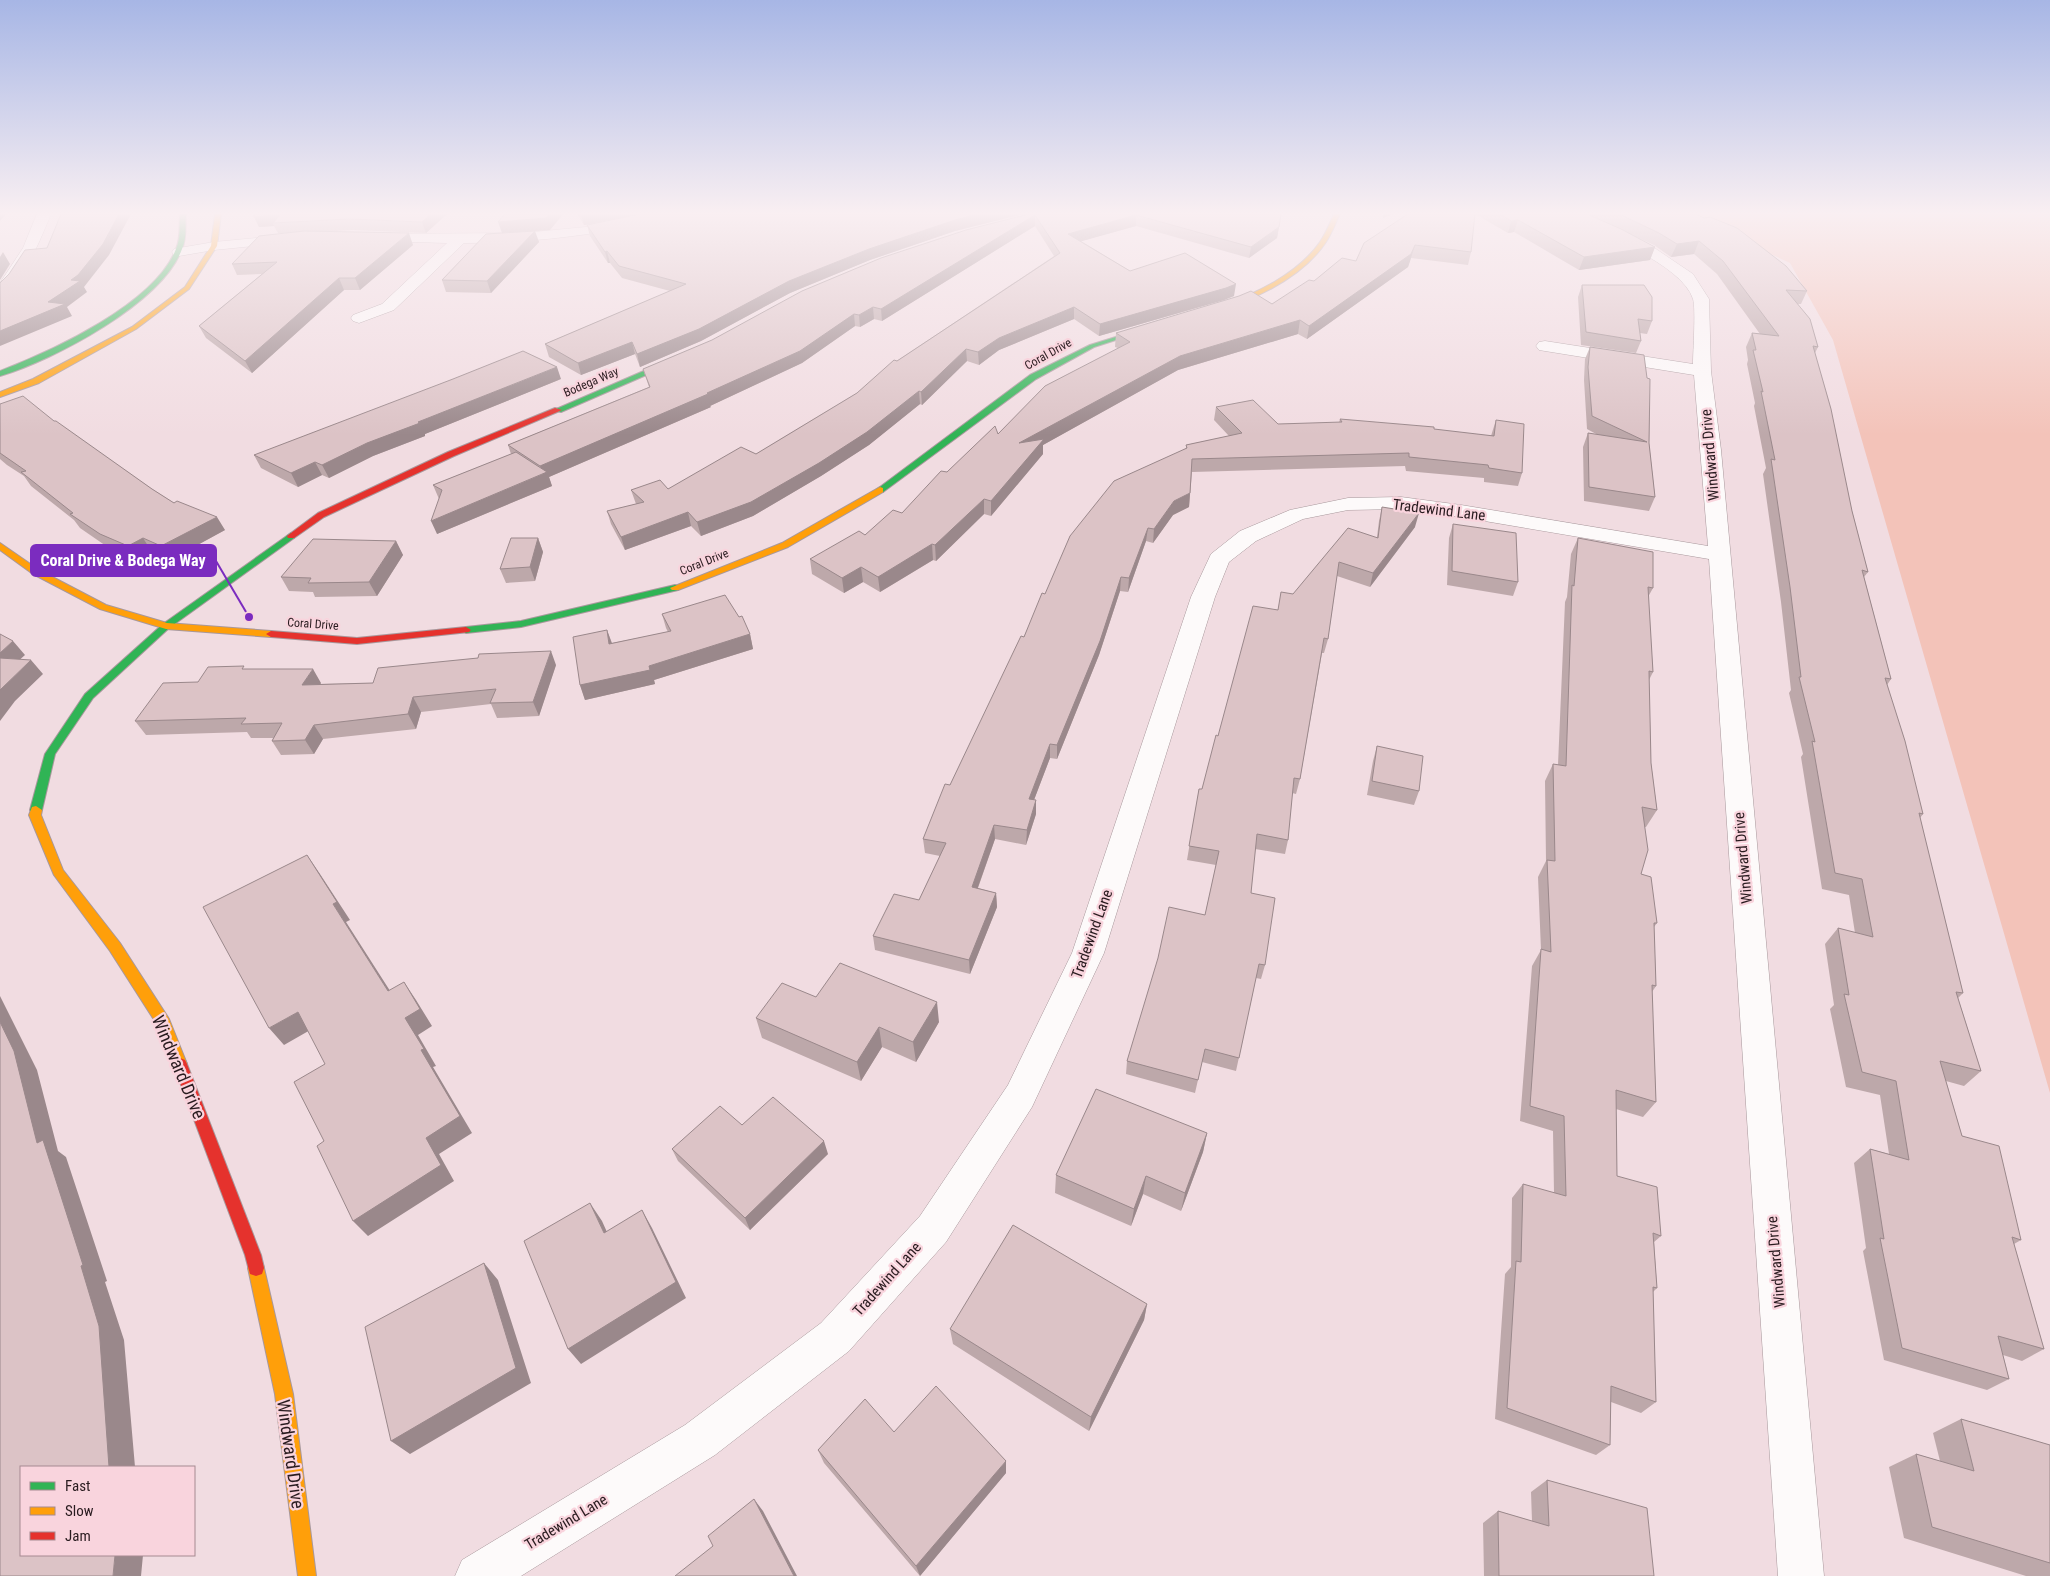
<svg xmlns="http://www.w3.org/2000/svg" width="2050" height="1576" font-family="'Roboto Condensed',sans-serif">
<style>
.green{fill:#f3c3b9}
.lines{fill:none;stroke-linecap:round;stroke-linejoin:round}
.street-casing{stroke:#a8989c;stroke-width:1}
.fast-casing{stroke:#a8989c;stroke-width:2}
.slow-casing{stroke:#a8989c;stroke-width:2}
.jam-casing{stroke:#a8989c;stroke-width:2}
.street{fill:#fdfafa;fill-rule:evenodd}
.fast{fill:#30b455;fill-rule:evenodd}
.slow{fill:#ff9f0a;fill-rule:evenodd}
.jam{fill:#e5322d;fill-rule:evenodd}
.wall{fill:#bda8aa}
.shaded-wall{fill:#9a888b}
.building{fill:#dcc3c6;stroke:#9a888b}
.labels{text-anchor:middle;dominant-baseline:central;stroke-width:4.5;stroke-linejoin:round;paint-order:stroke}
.far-street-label{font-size:12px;fill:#291b1f;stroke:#f9d4dd}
.street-label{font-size:15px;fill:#291b1f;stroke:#f9d4dd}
.near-street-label{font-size:18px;fill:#291b1f;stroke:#f9d4dd}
.leader{fill:none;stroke:#7b2cbf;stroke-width:2}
.callout-dot{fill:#7b2cbf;stroke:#f9d4dd;stroke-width:2}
.callout{fill:#7b2cbf;stroke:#7b2cbf;stroke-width:2}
.callout-label{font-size:16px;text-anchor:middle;font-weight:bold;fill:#fff}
</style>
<rect width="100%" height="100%" fill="#f1dce1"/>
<!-- green -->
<path class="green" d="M1685,214H2050V1093L1833,340L1790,263Z"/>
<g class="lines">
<defs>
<path id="street" d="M37,214H51C43,233 20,292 0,297V283L23,248Z
M652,214H677L675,217C605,234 536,243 464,243L394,310L359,323L353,321L351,318L353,315L382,304L447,243L375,241L370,240L368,237L370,234L523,233L596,226Z
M1564,214H1583L1653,247L1693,274L1709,299L1711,371L1721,450L1824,1576H1778L1709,559L1461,517L1401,509L1348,510L1303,519L1256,541L1229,562L1215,597L1104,953L1032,1107L946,1242L849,1351L715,1455L521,1576H455L462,1560L685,1425L821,1323L920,1216L1008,1085L1072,953L1191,597L1211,554L1240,531L1290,510L1348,498L1401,497L1461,505L1708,546L1694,375L1545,351L1539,350L1536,346L1539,342L1545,341L1693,364C1693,351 1696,309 1693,299C1682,264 1598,232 1566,217Z
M289,235L294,236L296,239L294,242L214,250L179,256L174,255L172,252L174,249L179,248L214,242Z"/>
<path id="fast" d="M180,214H186C185,226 187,238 182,249C162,303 54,360 0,376V371C52,351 155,304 176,249C181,238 179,226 180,214Z
M1148,327L1153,328L1094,347L1036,379L883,492H877L876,490L1030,375L1090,345Z
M676,357L683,359L561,412L554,410Z
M291,533L295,536L294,538L169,628L93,698L55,754L42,810L36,814L32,813L30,810L45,754L85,694L163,624Z
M675,585L678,586V590L521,627L466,633L461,630L466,627L521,621Z"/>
<path id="slow" d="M215,214H221L217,246L189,289L136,329L39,383L0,397V392L33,379L132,327L185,287L211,246Z
M1334,214H1340C1335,224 1332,233 1326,242C1308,269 1276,288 1247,300C1238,304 1227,310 1218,309V307C1255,294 1297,275 1320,242C1326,233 1330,223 1334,214Z
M880,487L883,488V492L788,547L678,590H672L670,588L782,543Z
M0,543L39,570L106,605L167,623L271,631L276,634L271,637L166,629L100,609L33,574L0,550Z
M36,806L42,810L41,815L63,870L120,943L169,1019L187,1064L185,1068L180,1070L175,1068L158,1026L110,951L54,875L29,815L32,807Z
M256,1260L262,1262L264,1268L293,1394L316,1576H298L275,1394L248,1268L250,1262Z"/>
<path id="jam" d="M555,408L562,410L454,456L324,517L294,538H288L287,536L318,513L448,452Z
M466,627L471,630L469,632L357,644L271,637L266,634L271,631L357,638Z
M180,1058L185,1060L187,1064L261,1255L264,1268L262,1274L256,1276L250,1274L245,1255L173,1064L175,1060Z"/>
</defs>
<!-- street casing -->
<use href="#street" class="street-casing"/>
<!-- fast casing -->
<use href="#fast" class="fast-casing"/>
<!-- slow casing -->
<use href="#slow" class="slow-casing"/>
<!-- jam casing -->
<use href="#jam" class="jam-casing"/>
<!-- street -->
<use href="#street" class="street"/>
<!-- fast -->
<use href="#fast" class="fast"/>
<!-- slow -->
<use href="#slow" class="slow"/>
<!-- jam -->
<use href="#jam" class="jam"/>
</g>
<!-- wall -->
<path class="wall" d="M254,214H447L426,233L353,230L317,232L413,245L360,290H344L252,373L206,338L199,326L262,274L237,275L232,264L288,233H278L274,226L259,227Z
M504,214H563L550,230L532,231L539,242L491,293L446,292L442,280L502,233Z
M577,214H1023L955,231L870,260L790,293L701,341L640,367L635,354L581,375L549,357L545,344L670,291L622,278L610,263H608L590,236L587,225H584Z
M1029,214H1281L1277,238L1249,258L1136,226L1081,241L1130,271L1234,296L1224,300L1099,336L1074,319L999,350L979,365L967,361L922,405L920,404L869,445L821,476L753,516L701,536L691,526L625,550L611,524L607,511L636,504L631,490L668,489L756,454L857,393L897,361L1054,256L1035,226L882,321L874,319L860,327L855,326L802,363L710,406L711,407L549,477L552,486L437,534L439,499L433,485L511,454L508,445L649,387L643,369Z
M1408,214L1471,252L1468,265L1411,258L1408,267L1307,339L1298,334L1178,370L1043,445V454L991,516L984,514L936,561L933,560L880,592L863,582L844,593L812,574L810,559L865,535L902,513L947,472L998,434L1118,348L1115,347L1116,333L1272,304L1314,281L1356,261Z
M1475,214H1696L1807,291L1801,304H1798L1818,347L1815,353L1852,511L1868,572L1864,577L1891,679L1887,685L1923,814L1920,818L1963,993L1958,998L1981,1071L1964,1086L1946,1081L1962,1136L2021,1240L2014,1244L2044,1349L2022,1361L2003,1355L2009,1379L1987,1390L1884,1360L1863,1251L1866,1248L1854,1163L1870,1149L1889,1154L1880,1095L1846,1087L1830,1009L1834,1005L1825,944L1838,928L1855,933L1849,895L1822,889L1801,757L1803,754L1789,693L1791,690L1781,602L1763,474L1766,468L1754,406L1755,403L1747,364L1748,360L1746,347L1752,333L1760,334L1717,274L1694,254L1671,257L1654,245L1632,235L1655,247L1650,260L1579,270L1514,232L1508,233Z
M1582,285L1652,321L1647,334L1640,333L1641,341L1636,353L1581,345L1578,297Z
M1590,347L1649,443L1655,497L1649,511L1584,501L1583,447L1588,433L1598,435L1587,429L1584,380L1585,359Z
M561,379L425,434V436L373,456L329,478L322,475L298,487L261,468L254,455Z
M0,404L54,421L152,489L174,503L225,530L170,560L152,552L137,560L109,548L80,528L74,520L31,486L24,476L7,465L0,459Z
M1216,407L1278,424L1339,423L1340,419L1491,436L1496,420L1522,473L1518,486L1484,482V478L1406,471L1405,466L1192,472L1189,507L1173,515L1153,543L1146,541L1128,592L1120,591L1099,655L1057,759L1050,758L1034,800H1036V814L1026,845L995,839L978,888L996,893L997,907L970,974L875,950L873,936L919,900L940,856L925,853L923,839L1045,594L1186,448V445L1229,436L1214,420Z
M1382,507L1415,527L1370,587L1337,576L1328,639L1324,653H1322L1300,779L1296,794L1292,793L1288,840L1285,854L1255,849L1251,893L1265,965L1261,979L1256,978L1236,1071L1202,1062L1195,1093L1126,1074L1127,1061L1205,915L1216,865L1187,860L1199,789H1202L1218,736L1278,610L1293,594L1377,537L1379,521Z
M1453,524L1518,582L1513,596L1447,585L1449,538Z
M538,538L543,552L535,581L506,583L500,569Z
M1578,538L1653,588L1648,597L1653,672L1649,680L1651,763L1657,810L1646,827H1645L1641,874L1657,923L1654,927L1656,986L1652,992L1656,1102L1643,1117L1616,1109L1617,1176L1661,1236L1654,1242L1657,1288L1653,1292L1656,1402L1641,1413L1611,1402L1610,1445L1596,1455L1495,1419L1505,1274L1511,1267L1512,1198L1523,1184L1554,1193L1553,1131L1520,1121L1532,966L1541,950L1538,877L1546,861L1545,781L1553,764L1558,765L1565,602L1567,597L1571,554Z
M396,541L403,555L377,596L315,597L313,592L289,591L281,577Z
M662,614L750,634L753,649L654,680L655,684L585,700L580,685L607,630L612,643L668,632L666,628Z
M556,665L539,716L497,718L491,704L421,712L416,729L323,739L314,754L281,755L272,741L273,738H251L247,732L146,735L135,721L198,682L246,669L321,683L320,684L373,683Z
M1377,746L1419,791L1414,805L1367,795L1373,761Z
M816,997L939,1022L916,1062L882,1047L861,1081L762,1038L756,1018Z
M742,1125L828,1154L750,1230L678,1161L672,1149Z
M1207,1133L1203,1152L1181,1211L1143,1194L1131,1226L1055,1193L1056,1175Z
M1147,1304L1144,1320L1089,1431L953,1344L950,1329Z
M1961,1419L2050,1445V1576H2026L1904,1538L1889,1467L1916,1454L1940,1461L1933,1433Z
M894,1432L1006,1473L920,1576L824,1463L818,1450Z
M1547,1480L1654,1576H1484L1483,1523L1498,1511L1532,1521L1531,1492Z"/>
<!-- shaded-wall -->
<path class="shaded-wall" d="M0,214H6L0,221Z
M119,214H131L109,255L84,287L87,292L67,307L72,316L0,346V331L71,280Z
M431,214H447L426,233L422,222Z
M550,214H563L550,230L502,233L498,222Z
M581,214H640L584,225Z
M978,214H1023L955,231L870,260L790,293L701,341L640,367L637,354L789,281L869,249L955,220Z
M1384,214H1393L1383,218Z
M280,215L273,223L274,226L259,227L254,217Z
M1035,215V226L882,321L881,309Z
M1136,215V226L1068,245V234Z
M1518,220L1514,232L1508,233L1511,221Z
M1279,227L1277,238L1249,258L1251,247Z
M535,231L539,242L491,293L487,281Z
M409,233L413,245L360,290L355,278Z
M1699,241L1694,254L1671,257L1677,244Z
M1415,245L1411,258L1408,267L1307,339L1309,326Z
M1655,247L1650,260L1579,270L1584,257Z
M607,251L610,263H608L605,252Z
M3,252L10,264L0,280V257Z
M339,278L344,290L252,373L245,361Z
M1236,284L1234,296L1224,300L1099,336L1100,324Z
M873,307L874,319L860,327L859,315Z
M1074,307V319L999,350L979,365L978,352L999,338Z
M854,314L855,326L802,363L710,406L711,407L549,477L552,486L437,534L431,521L543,474L540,466L707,393Z
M1300,320L1298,334L1178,370L1043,445V454L991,516V501L1019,443L1180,356Z
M632,342L635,354L581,375L578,363Z
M966,349L967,361L922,405L921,392Z
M557,367L561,379L425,434V436L373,456L329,478L322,465L367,443L418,422Z
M919,391L920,404L869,445L821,476L753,516L701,536L697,522Z
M315,462L322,475L298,487L291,473Z
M1190,493L1189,507L1173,515L1153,543L1154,529L1174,501Z
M984,499V514L936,561L935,545Z
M688,512L691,526L625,550L621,537Z
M1419,513L1415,527L1370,587L1373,573Z
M217,517L225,530L170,560L161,546Z
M1148,528L1146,541L1128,592L1129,578Z
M143,538L152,552L137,560L128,546Z
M538,538L543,552L535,581L530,567Z
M396,541L403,555L377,596L369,582Z
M932,544L933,560L880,592L878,577Z
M861,567L863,582L844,593L842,578Z
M1121,577L1120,591L1099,655L1057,759V745Z
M607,630L612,644H609Z
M750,634L753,649L654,680L655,684L585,700L580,685L649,666Z
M13,641L25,655L6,672L0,665V653Z
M551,651L556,665L539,716L533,702Z
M31,660L43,674L15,701L0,721V690Z
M313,669L321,683L311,699L302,685Z
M413,697L421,712L416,729L408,714Z
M314,725L323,739L314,754L305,740Z
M1050,744V758L1029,813V799Z
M1036,800V814L1026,845L1027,830Z
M994,825L995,839L973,901L972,887Z
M307,855L320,874L350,920L346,922L401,1008L388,991L333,904Z
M996,893L997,907L970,974L969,960Z
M404,982L416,1000L432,1026L418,1035L436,1066L433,1067L472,1133L439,1154L454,1181L368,1236L353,1221L426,1138L421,1050L405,1018Z
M0,996L37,1070L58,1151L66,1157L107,1281L105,1282L124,1340L135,1467H109L37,1143L0,1022Z
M937,1002L939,1022L916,1062L913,1042Z
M298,1012L312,1029L284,1045L269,1028Z
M879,1027L882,1047L861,1081L857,1062Z
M1207,1133L1203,1152L1181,1211L1185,1193Z
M824,1141L828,1154L750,1230L745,1218Z
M1146,1176L1143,1194L1131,1226L1134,1209Z
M590,1203L602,1221L615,1250L604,1233Z
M642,1210L652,1228L686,1298L581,1364L568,1349Z
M484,1263L498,1280L531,1383L410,1454L391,1441Z
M1147,1304L1144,1320L1089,1431L1091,1417Z
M1006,1461V1473L920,1576L916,1566Z
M754,1499L763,1511L797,1576H794Z
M115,1555H143L141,1576H113Z"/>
<!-- building -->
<path class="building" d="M61,214H119L103,244L78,275L71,280L80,281L48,302L65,304L0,331V283L9,274L25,250L47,248Z
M254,214H431L422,222L349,219L273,223L280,215L254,217Z
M505,214H550L546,218L498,222Z
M640,214H978L955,220L869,249L789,281L699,329L637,354L632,342L578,363L545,344L686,284L619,266L607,251L605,252L587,225Z
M1029,214H1281L1279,227L1251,247L1136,215L1068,234L1130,271L1185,253L1236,284L1226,288L1100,324L1074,307L999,338L978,352L966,349L921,392L919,391L867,432L819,463L751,502L697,522L688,512L621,537L607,511L644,502L631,490L660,480L668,489L741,447L756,454L857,393L894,360L897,361L1060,253L1035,215L881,309L873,307L859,315L854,314L800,351L707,393L708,394L540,466L508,445L650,387L643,369L712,340L802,291L881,258L966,230Z
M1408,214H1475L1471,252L1415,245L1411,254L1309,326L1300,320L1180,356L1019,443L1044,439L991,501L984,499L935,545L932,544L878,577L861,567L842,578L810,559L859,531L865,535L893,510L902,513L941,471L947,472L995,426L998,434L1045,386L1130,342L1116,333L1239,296L1251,291L1272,304L1309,280L1314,281L1342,258L1356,261L1364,243Z
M1500,214H1587L1621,229L1655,247L1584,257L1518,220L1511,221Z
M1619,214H1696L1704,218L1710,217L1737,228L1786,266L1807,291L1786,290L1810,319L1818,347L1813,346L1831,409L1852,511L1868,572L1862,570L1891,679L1885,678L1905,741L1923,814L1919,813L1963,993L1956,992L1981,1071L1940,1061L1962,1136L1999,1146L2021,1240L2012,1237L2044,1349L1998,1336L2009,1379L1902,1348L1880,1238L1884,1239L1870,1149L1909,1160L1896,1081L1862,1072L1844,994L1849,995L1838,928L1873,937L1862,879L1835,873L1812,741L1815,742L1799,677H1801L1790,587L1771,459L1775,460L1761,391L1763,392L1753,350H1756L1752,333L1779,336L1723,261L1699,241L1677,244L1659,233Z
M304,231L409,233L355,278H339L245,361L199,326L277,262L232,264L259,236Z
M535,231L487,281L442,280L486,234Z
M1582,285H1644L1652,297V321L1638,319L1641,341L1586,332Z
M1590,347L1644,355L1647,378L1650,379L1649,443L1655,497L1589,487L1588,433L1647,442L1592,416L1588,367Z
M523,351L557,367L418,422L420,423L367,443L322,465L315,462L291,473L254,455L453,379Z
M23,396L54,421H56L152,489L174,503L177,501L217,517L161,546L143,538L128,546L100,534L70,514L73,513L21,472L26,471L0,453V404Z
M1253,400L1278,424L1342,422L1340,419L1434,427V429L1494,436L1496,420L1524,424L1522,473L1489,468L1488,465L1409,457V453L1192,459L1190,493L1174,501L1154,529L1148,528L1129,578L1121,577L1100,641L1057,745L1050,744L1029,799L1036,800L1027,830L994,825L972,887L996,893L969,960L873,936L894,894L919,900L946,843L923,839L945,784L950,785L1021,636L1024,637L1042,593L1045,594L1070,536L1114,481L1187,448L1186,445L1242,433L1216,407Z
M516,452L547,472L431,521L442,490L433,485Z
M1382,507L1419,513L1373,573L1339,562L1328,639L1324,638L1300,779L1294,778L1288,840L1257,834L1251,893L1275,898L1265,965L1259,964L1239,1058L1205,1049L1198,1080L1127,1061L1158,958L1169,907L1205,915L1219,851L1189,846L1199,789H1202L1216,735L1218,736L1253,606L1278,610L1281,592L1293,594L1348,528L1378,538Z
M1453,524L1516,533L1518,582L1452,571Z
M511,538H538L530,567L500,569Z
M1578,538L1653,552V588L1648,587L1653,672L1649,671L1651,763L1657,810L1642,807L1648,850L1641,874L1651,877L1657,923H1654L1656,986L1652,985L1656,1102L1616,1090L1617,1176L1657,1187L1661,1236L1653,1233L1657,1288L1653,1287L1656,1402L1611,1386L1610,1445L1507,1408L1516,1261L1521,1262L1523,1184L1566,1196L1564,1116L1530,1106L1541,949L1551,952L1547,860L1555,861L1553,764L1566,766L1572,585L1574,586Z
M313,539L396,541L369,582L308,583L311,578L281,577Z
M725,595L739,617L742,616L750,634L649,666L650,670L580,685L573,637L607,630L609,644L671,631L662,614Z
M0,634L13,641L0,653Z
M551,651L533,702L490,703L496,689L413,697L408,714L314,725L305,740L272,741L282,723L241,724L246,718L135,721L163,683L198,682L208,667L244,666L242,669H313L302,685L373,683L378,668L478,658L479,654Z
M0,658L31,660L0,690Z
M1377,746L1423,756L1419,791L1372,781Z
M307,855L337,902L333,904L388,991L404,982L420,1009L405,1018L424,1049L421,1050L460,1116L426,1138L441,1165L353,1221L317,1146L324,1141L294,1082L325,1064L298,1012L269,1028L203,907Z
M840,963L937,1002L913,1042L879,1027L857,1062L756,1018L782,983L816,997Z
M0,1022L14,1051L37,1143L43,1140L83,1265L81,1266L99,1326L109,1467H21V1555H115L113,1576H0Z
M1096,1089L1207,1133L1185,1193L1146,1176L1134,1209L1056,1175Z
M773,1097L824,1141L745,1218L672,1149L720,1106L742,1125Z
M590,1203L604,1233L642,1210L676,1282L568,1349L524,1241Z
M1013,1225L1147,1304L1091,1417L950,1329Z
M484,1263L516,1368L391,1441L365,1327Z
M936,1386L1006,1461L916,1566L818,1450L865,1399L894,1432Z
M1961,1419L2050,1445V1563L1932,1527L1916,1454L1974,1471Z
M1547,1480L1647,1508L1654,1576H1499L1498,1511L1549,1526Z
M754,1499L794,1576H675L713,1546L708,1536Z"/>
<!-- sky -->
<linearGradient id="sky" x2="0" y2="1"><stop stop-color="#a7b6e5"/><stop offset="0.49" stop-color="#f9eff2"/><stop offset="1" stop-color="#f9eff2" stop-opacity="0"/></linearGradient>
<rect width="2050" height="435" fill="url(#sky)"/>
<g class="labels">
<!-- far-street labels -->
<g class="far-street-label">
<text transform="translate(1048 354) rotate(-29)">Coral Drive</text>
<text transform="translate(591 382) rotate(-23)">Bodega Way</text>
<text transform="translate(704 562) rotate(-22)">Coral Drive</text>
<text transform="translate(313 624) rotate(4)">Coral Drive</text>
</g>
<!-- street labels -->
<g class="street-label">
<text transform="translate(1710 455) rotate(-95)">Windward Drive</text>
<text transform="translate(1439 510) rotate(7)">Tradewind Lane</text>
<text transform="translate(1743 858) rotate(-95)">Windward Drive</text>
<text transform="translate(1092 934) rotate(-70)">Tradewind Lane</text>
<text transform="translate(1776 1262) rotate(-95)">Windward Drive</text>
<text transform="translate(887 1279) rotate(-48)">Tradewind Lane</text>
<text transform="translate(566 1522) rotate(-31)">Tradewind Lane</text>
</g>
<!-- near-street labels -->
<g class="near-street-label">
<text transform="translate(179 1067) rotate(67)">Windward Drive</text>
<text transform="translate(291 1454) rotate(82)">Windward Drive</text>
</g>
</g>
<!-- callouts -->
<path class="leader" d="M249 617L216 561"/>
<circle class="callout-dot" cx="249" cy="617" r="5"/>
<rect class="callout" x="31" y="545" width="185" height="31" rx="5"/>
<g class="callout-label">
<text x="123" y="566">Coral Drive &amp; Bodega Way</text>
</g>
<!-- legend -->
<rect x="20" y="1466" width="175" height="90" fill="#f9d4dd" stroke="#a68a91"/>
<rect x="30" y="1482" width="25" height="8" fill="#30b455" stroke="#a68a91"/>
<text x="65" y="1491" font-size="15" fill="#291b1f">Fast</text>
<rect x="30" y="1507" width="25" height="8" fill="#ff9f0a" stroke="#a68a91"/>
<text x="65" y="1516" font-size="15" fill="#291b1f">Slow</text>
<rect x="30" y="1532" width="25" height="8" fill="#e5322d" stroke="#a68a91"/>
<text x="65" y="1541" font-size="15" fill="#291b1f">Jam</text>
</svg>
